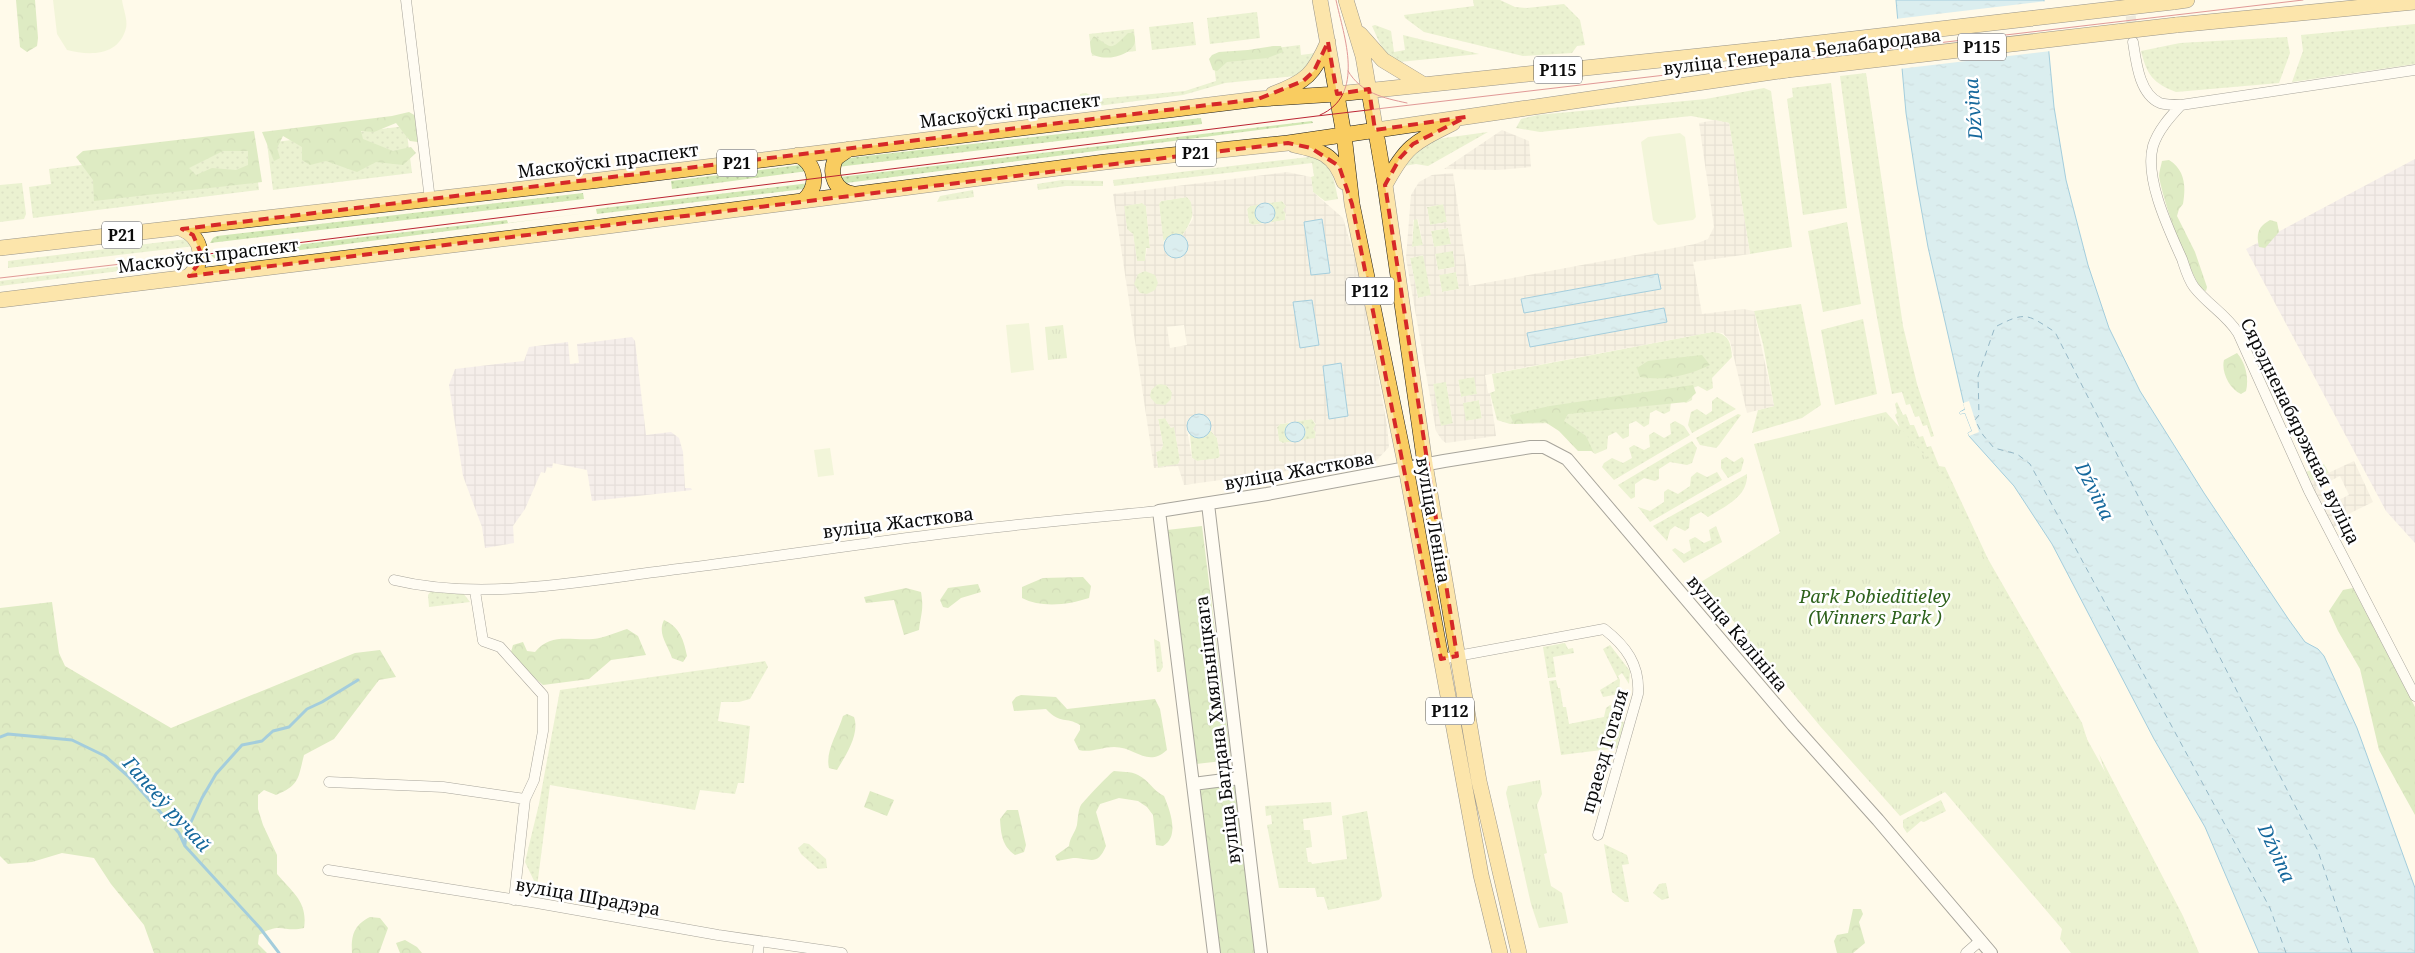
<svg xmlns="http://www.w3.org/2000/svg" width="2415" height="953" font-family="'Noto Serif',serif">
<style>
.industrial{fill:url(#industrial-grid)}
.grass{fill:url(#grass-dots)}
.forest{fill:url(#forest-crowns);fill-rule:evenodd}
.park{fill:url(#park-tufts)}
.pitch{fill:#e3f0c6}
.plaza{fill:url(#plaza-grid);fill-rule:evenodd}
.water{fill:url(#water-ripples);stroke:#3698cd}
.pier{fill:#fffaea}
.lines{fill:none;stroke-linecap:round;stroke-linejoin:round}
.stream{stroke:#3698cd;stroke-width:3}
.ferry{stroke:#15689c;stroke-width:1;stroke-dasharray:6 5;stroke-linecap:butt}
.minor-tunnel{stroke:#dad6c9;stroke-width:10;stroke-dasharray:10 5;stroke-linecap:butt}
.minor-casing{stroke:#3e3e3e;stroke-width:11}
.tertiary-casing{stroke:#3e3e3e;stroke-width:14}
.primary-casing{stroke:#1c1c1c;stroke-width:16}
.minor{stroke:#fff;stroke-width:10}
.tertiary{stroke:#fff;stroke-width:12}
.primary{stroke:#f9cc60;stroke-width:15}
.tram{stroke:#bb2433;stroke-width:1}
.primary-bridge-casing{stroke:#1c1c1c;stroke-width:16;stroke-linecap:butt}
.primary-bridge{stroke:#f9cc60;stroke-width:15}
.marked{fill:none;stroke:#d62828;stroke-width:4;stroke-dasharray:10 6;stroke-linejoin:round}
.labels{text-anchor:middle;dominant-baseline:central;stroke-width:5;stroke-linejoin:round;paint-order:stroke}
.shield{fill:#fff;stroke:#545454;stroke-width:1}
.shield-label{font-size:16px;font-weight:bold;fill:#0b0b0b}
.street-label{font-size:18px;fill:#0b0b0b;stroke:#fff}
.park-label{font-size:18px;font-style:italic;fill:#2e621c;stroke:#fff}
.water-label{font-size:19px;font-style:italic;fill:#15689c;stroke:#fff}
</style>
<defs>
<pattern id="industrial-grid" width="8" height="8" patternUnits="userSpaceOnUse" patternTransform="scale(1.25)"><rect width="8" height="8" fill="#e9dfeb"/><path d="M0 4h8M4 0v8" fill="none" stroke="#c6bec8"/></pattern>
<pattern id="grass-dots" width="8" height="8" patternUnits="userSpaceOnUse" patternTransform="scale(1.25)"><rect width="8" height="8" fill="#d2e8b4"/><path d="M2 2h.1M6 6h.1" fill="none" stroke="#b3c699" stroke-width="1.8" stroke-linecap="round"/></pattern>
<pattern id="forest-crowns" width="20" height="18" patternUnits="userSpaceOnUse" patternTransform="scale(1.25)"><rect width="20" height="18" fill="#b6d994"/><path d="M2 6a3 3 0 1 1 6 0M12 15a3 3 0 1 1 6 0" fill="none" stroke="#9bb97e"/></pattern>
<pattern id="park-tufts" width="24" height="20" patternUnits="userSpaceOnUse" patternTransform="scale(1.25)"><rect width="24" height="20" fill="#d2e8b4"/><path d="M3 7l-1-3M5 7V3M7 7l1-3M15 17l-1-3M17 17v-4M19 17l1-3" fill="none" stroke="#b3c699"/></pattern>
<pattern id="plaza-grid" width="8" height="8" patternUnits="userSpaceOnUse" patternTransform="scale(1.25)"><rect width="8" height="8" fill="#ede7da"/><path d="M0 4h8M4 0v8" fill="none" stroke="#cac5ba"/></pattern>
<pattern id="water-ripples" width="26" height="14" patternUnits="userSpaceOnUse" patternTransform="scale(1.25)"><rect width="26" height="14" fill="#afdff6"/><path d="M2 4q2-2 4 0t4 0M15 11q2-2 4 0t4 0" fill="none" stroke="#95bed2"/></pattern>
</defs>
<rect width="100%" height="100%" fill="#fffaea"/>
<!-- industrial -->
<path class="industrial" d="M2415,159V543L2386,511L2246,249Z
M632,337L635,341L646,435L671,432L679,438L683,452L685,488H691L692,490L592,501L587,470L553,463L552,468L547,467L545,473L541,472L525,509L513,526L514,543L485,548L482,527L463,476L449,385L455,369L524,361L529,347L568,342L570,364L579,363L577,344Z"/>
<!-- grass -->
<path class="grass" d="M1473,0H1500L1515,7L1527,8L1564,4L1580,20L1585,45L1577,46L1572,53L1523,56L1424,32L1405,18L1404,15L1474,6Z
M1257,12L1260,38L1210,44L1207,18Z
M1193,22L1196,45L1152,50L1149,27Z
M2415,24V64L2292,82L2303,51L2301,35Z
M1375,25L1391,31L1394,52L1405,50L1403,35L1479,54L1399,62C1383,55 1379,41 1372,26Z
M1134,29L1136,51L1092,56L1089,34Z
M2287,37L2290,53L2279,83L2176,92C2153,83 2147,75 2141,51L2180,43Z
M1300,45L1301,55L1316,53L1305,71L1295,76L1225,83L1183,95L1082,108L1078,103L1080,94L1086,93L1097,99L1185,91L1216,81L1213,56Z
M1866,73L1903,326L1917,384L1934,436L1931,437L1927,425L1923,426L1919,416L1915,417L1910,404L1906,405L1902,392L1892,394C1870,289 1854,182 1840,76Z
M1831,83L1847,208L1803,215L1787,99L1793,97L1792,88Z
M1764,88L1771,91L1792,247L1750,254L1729,123L1691,116L1540,132L1516,128L1521,119L1538,115L1706,99Z
M1201,118L1202,124L837,167L844,160L849,158Z
M1312,121L1313,123L846,183L840,177Z
M406,126L412,173L273,190L267,143Z
M1488,132L1428,166L1416,164L1404,166L1406,157L1437,139Z
M253,144L259,190L33,218L29,187L51,184L49,169Z
M1309,157C1332,161 1334,179 1338,199L1325,201L1313,192L1311,177L1314,176L1312,163L1114,186L1113,180Z
M800,165L808,171L672,189L671,181Z
M1062,180L1103,181V186H1066L1038,190L1037,184Z
M22,183L26,214L24,219L0,222V185Z
M810,183L804,189L597,214L596,209Z
M973,190L974,197L937,202L940,196Z
M583,193L584,199L210,243L213,238L217,236Z
M1187,197C1200,208 1189,225 1182,236L1175,234L1163,241L1159,204L1161,201Z
M1282,201L1286,206L1285,220L1268,223L1271,222L1266,203Z
M1142,203L1146,206L1150,248H1146L1145,261H1137L1133,234L1127,230L1124,206Z
M1260,204L1255,216L1263,223L1253,225L1249,223L1247,209L1250,206Z
M1444,204L1447,222L1430,225L1427,207Z
M587,213L222,260L215,259L211,255L507,220L508,223Z
M1417,218L1423,245L1412,247L1414,219Z
M1847,222L1861,304L1823,312L1808,231Z
M1448,228L1451,244L1434,247L1431,231Z
M187,239L195,246L8,268V261Z
M1453,250L1455,267L1438,270L1435,253Z
M1424,255L1431,295L1418,298L1410,258Z
M196,257L191,262L0,286V281Z
M1134 283a12 12 0 1 1 24 0a12 12 0 1 1-24 0Z
M1456,272L1459,289L1442,292L1439,275Z
M1801,304L1821,405L1802,418L1752,433L1758,410L1774,406L1763,344L1754,311Z
M1863,319L1877,394L1835,405L1821,330Z
M1712,332C1729,333 1731,343 1732,357L1712,378L1713,388L1707,391L1698,386L1693,388L1692,400L1686,403L1676,398L1671,401L1670,411L1664,414L1656,410L1650,413L1649,424L1644,427L1636,421L1629,424V436L1623,439L1616,432L1608,436L1607,449L1595,454L1555,423L1510,424L1497,420L1490,393L1495,391L1492,374Z
M1475,377L1477,394L1461,397L1458,379Z
M1446,381L1453,424L1440,426L1433,384Z
M1150 395a11 11 0 1 1 22 0a11 11 0 1 1-22 0Z
M1717,397L1736,409L1692,433L1688,425L1691,412L1697,409L1706,415L1712,411V401Z
M1479,400L1482,419L1465,421L1462,403Z
M1897,402L1903,415L1906,414L1910,425H1914L1919,437L1923,436L1927,447L1931,446L1939,466L1945,467L1988,559L2082,723L2109,810L1918,479L1895,415L1897,413L1895,404Z
M1738,414L1741,415L1719,445L1716,448L1700,445L1696,438Z
M1165,418L1171,428L1174,426L1180,460L1178,465L1158,468L1156,452L1161,450L1163,445L1158,419Z
M1312,419L1316,425L1315,439L1298,442L1301,440L1306,432L1304,426L1296,421Z
M1675,421L1684,426L1690,435L1614,480L1602,467L1604,463L1612,458L1623,463L1632,458L1629,448L1634,445L1644,450L1650,447L1649,435L1654,432L1664,438L1671,434L1670,424Z
M1290,423L1285,434L1293,442L1283,443L1279,441L1277,427L1280,424Z
M1210,430L1217,438L1220,456L1218,459L1197,461L1192,458L1190,434L1195,437L1202,438Z
M1692,441L1697,448L1692,463L1687,465L1670,462L1659,469V479L1655,481L1644,478L1635,484V497L1631,499L1618,485Z
M1726,457L1734,462L1742,457L1744,460L1741,471L1728,478L1721,468V460Z
M2324,464L2329,473L2311,481L2306,472Z
M1697,472L1707,477L1717,472L1722,480L1650,522L1638,507L1650,511L1664,502V492L1668,489L1678,494L1690,486L1691,477Z
M1747,474C1748,497 1725,506 1708,517L1701,512L1690,518L1689,528L1685,531L1675,526L1670,530L1667,541L1653,526Z
M1716,526L1722,542L1684,563L1672,550L1675,548L1684,554L1691,550L1689,540L1695,537L1704,543L1711,540L1709,530Z
M431,591L463,593L470,602L429,607L428,595Z
M1154,639L1160,642L1163,667L1160,672H1157Z
M1565,643L1568,649L1573,648L1574,653L1553,657L1556,677L1548,678L1543,647Z
M1610,645L1630,671L1629,684L1622,673L1618,676L1620,680L1619,694L1603,697L1600,690L1618,679L1603,649Z
M765,661L768,667L750,699L739,702H721L718,721L750,726L744,783H738L735,794L700,790L695,810L550,785L537,887L525,862L539,804L560,690Z
M1556,680L1558,688H1560L1563,707H1566L1569,724L1604,717L1606,708L1610,705L1617,708L1615,721H1621L1625,723L1618,748L1561,755L1549,681Z
M2099,754L2183,916L2199,953H2188L2136,865Z
M1941,800L1946,811L1924,822L1921,821L1907,833L1903,827V820Z
M1331,802L1332,815L1303,819L1304,830H1310L1312,847L1306,848L1308,862H1311L1312,864L1347,859L1342,816L1367,811L1382,896L1379,900L1328,910L1324,897H1317L1315,888H1279L1267,825L1272,824L1271,815L1266,816L1265,806Z
M804,843L809,844L826,859L827,868L818,869L801,854L798,848Z
M1604,844L1627,855L1629,864L1622,865L1629,902H1625L1612,892Z
M1666,883L1669,898L1662,900L1653,893L1659,884Z"/>
<!-- forest -->
<path class="forest" d="M16,0H35L38,38L37,46L27,52L20,47Z
M1128,33H1133C1145,54 1100,65 1091,52L1090,42L1094,36C1113,49 1110,51 1128,33Z
M1273,46H1281L1283,52L1267,58L1227,62L1217,71L1213,70L1209,59L1212,55L1219,52L1248,50Z
M409,112L416,116L418,142L410,141L396,123L374,132L361,131L363,139L393,151L411,147L416,153L403,165L376,162L357,172L326,161L310,165L302,160V147L283,136L277,148L280,158L274,161L262,132L392,116Z
M254,131L262,182L94,201L93,180L76,157L83,151ZM223,151H248V165L236,170L212,168L196,175L189,168Z
M2169,160C2185,170 2186,186 2183,204L2179,209L2177,216L2195,252L2207,287L2206,291L2201,289C2186,263 2164,206 2159,176C2159,172 2161,166 2162,161Z
M2270,220L2277,222L2279,232L2265,248L2259,247C2256,233 2258,227 2270,220Z
M2237,353C2246,363 2249,379 2246,391L2241,394C2229,389 2221,371 2224,360Z
M1702,355L1710,365C1686,376 1666,381 1640,377L1637,368L1648,361Z
M1693,385L1696,393L1686,402L1568,414L1564,421L1586,436L1593,451H1578L1559,431L1545,422L1514,424L1510,415L1550,406Z
M1202,526L1231,760L1196,764L1167,530Z
M1083,577L1091,586L1089,598C1068,605 1041,608 1022,598V587L1043,578Z
M978,584L981,592L961,598L948,608L943,607L940,600L948,588Z
M906,588L921,592C924,610 921,613 919,630L904,635L894,600L866,603L864,597Z
M2353,588L2415,707V815L2379,750L2360,669L2338,631L2329,611L2343,590Z
M52,602L59,653L65,666L171,728L355,653L380,650L396,677L379,680L334,739L304,755C298,778 300,785 276,795L264,790L258,795V809L263,825L277,855V874C293,893 308,902 304,928C284,933 281,921 259,935L258,944L267,953H154L144,925L111,884L94,858L62,853L32,862L8,864L0,856V608Z
M664,620C680,627 684,641 687,656L683,662L672,658C668,645 657,634 664,620Z
M627,629L638,636L646,655L611,660L589,679L543,685L522,667L511,652L513,645L523,642L527,651L535,652C551,632 571,641 593,639C604,638 617,632 627,629Z
M1021,695L1056,697L1067,709L1155,699L1160,709L1167,750C1147,768 1136,747 1114,747C1102,747 1091,753 1079,750L1074,740L1080,730V725C1066,716 1061,725 1046,709L1014,711L1012,702L1016,697Z
M847,714L854,717C860,734 846,755 837,770L829,768C825,751 838,733 843,716Z
M1114,771C1121,772 1131,771 1138,775C1149,780 1153,791 1164,796C1170,810 1180,837 1163,846L1156,845L1153,815L1147,807L1138,801L1119,798L1100,804L1096,812L1106,846C1097,867 1091,858 1073,858C1068,859 1062,860 1057,861L1055,856L1069,846C1070,837 1075,833 1077,825C1078,819 1078,810 1081,805C1085,800 1109,774 1114,771Z
M1236,784L1255,953H1220L1200,790Z
M870,791L894,800L887,816L864,807Z
M1007,810H1018L1026,845L1024,852L1015,855C1002,846 1001,834 1000,819Z
M1853,909H1861L1863,914L1859,922L1865,943L1853,953H1837L1834,941L1837,935L1848,933Z
M370,917L380,918L388,928L379,953H352C351,935 354,925 370,917Z
M405,940L417,947L422,953H400L396,943Z"/>
<!-- park -->
<path class="park" d="M1063,325L1067,358L1048,360L1045,327Z
M1886,412L1943,476L2002,594L2056,683L2141,837L2196,953H2071L2060,939L2062,929L1945,792L1900,816L1820,726L1701,582L1780,533L1754,444Z
M1540,780L1542,794L1537,805L1547,853L1544,854L1551,886L1562,893L1568,923L1539,928L1531,904L1506,793L1508,786Z"/>
<!-- pitch -->
<path class="pitch" d="M53,0H122C123,8 128,20 126,28C119,56 90,56 67,50L57,34Z
M1680,133L1685,137L1696,217L1693,220L1658,225L1653,220L1641,142L1648,137Z
M1029,323L1034,370L1011,373L1006,325Z
M830,448L834,475L818,477L814,450Z"/>
<!-- plaza -->
<path class="plaza" d="M1715,120L1729,123L1750,254L1693,262L1702,314L1743,309L1754,311L1774,406L1747,413L1730,341L1723,333L1712,332L1485,375L1488,393H1490L1496,436L1446,443L1442,440L1436,431L1406,258L1411,195L1419,182L1432,175L1453,173L1469,286L1695,244L1708,239L1714,227L1699,123ZM1443,204L1447,222L1430,225L1427,207ZM1418,219L1423,245L1412,247L1413,220ZM1448,228L1451,244L1434,247L1431,231ZM1453,251L1455,267L1438,270L1435,254ZM1423,255L1431,295L1418,298L1410,258ZM1456,272L1459,289L1442,292L1439,275ZM1664,308L1666,322L1529,347L1527,333ZM1474,377L1477,394L1461,397L1458,380ZM1446,382L1453,423L1441,426L1433,384ZM1479,400L1482,418L1466,421L1463,403Z
M1502,130L1529,141L1531,167L1498,170L1444,169Z
M1287,172L1311,177L1313,192L1343,218L1358,269L1387,425L1389,447L1376,461L1345,466L1334,461L1324,462L1302,469L1184,485L1178,466L1154,468L1113,194ZM1187,197L1191,202L1193,219L1182,236L1186,239L1164,245L1159,204L1161,201ZM1282,201L1286,206L1283,210L1286,214L1285,220L1253,225L1249,223L1247,209L1250,206ZM1142,203L1146,206L1150,248H1147L1145,261H1137L1133,234L1127,229L1124,206ZM1145,271L1155,275L1158,283L1155,290L1147,294L1140,293L1134,284L1138,274ZM1184,325L1187,345L1170,348L1167,327ZM1158,384L1166,385L1172,392L1171,399L1165,405L1156,404L1150,397L1151,390ZM1191,416L1211,426L1210,430L1217,438L1220,456L1218,458L1197,461L1192,458L1187,430L1188,421ZM1165,418L1171,428L1174,427L1180,460L1178,464L1158,467L1156,452L1161,450L1163,445L1158,419ZM1312,419L1316,424L1313,429L1316,432L1315,438L1282,443L1279,441L1277,427L1280,424Z
M2354,461L2373,502L2336,520L2338,525L2329,529L2301,474L2306,472L2311,481ZM2340,476L2349,495L2328,505L2320,486Z"/>
<!-- water -->
<path class="water" d="M1896,0H2044L2054,107L2066,180L2088,265L2109,328L2140,391L2204,493L2289,620L2305,642L2318,649L2324,656L2357,728L2415,888V953H2259L2205,827L2154,739L2052,544L2014,486L1969,436L1968,433L1972,431L1965,413L1960,414V412L1965,409L1928,247L1917,185L1906,113Z
M1255 213a10 10 0 1 1 20 0a10 10 0 1 1-20 0Z
M1322,219L1330,273L1311,275L1304,222Z
M1164 246a12 12 0 1 1 24 0a12 12 0 1 1-24 0Z
M1658,274L1661,289L1524,313L1521,299Z
M1312,300L1319,345L1300,348L1293,302Z
M1664,308L1667,322L1530,347L1527,333Z
M1341,363L1348,416L1329,419L1323,366Z
M1187 426a12 12 0 1 1 24 0a12 12 0 1 1-24 0Z
M1285 432a10 10 0 1 1 20 0a10 10 0 1 1-20 0Z"/>
<!-- pier -->
<path class="pier" d="M2047,1L2051,51L1899,69L1895,19Z
M1969,401L1979,432L1969,436L1968,433L1972,431L1965,413L1960,414V412L1965,410L1963,403Z"/>
<g class="lines">
<!-- stream -->
<path class="stream" d="M0,737L8,734L72,740L105,756L128,776L179,833L185,846L260,928L279,953
M185,844L186,833L202,798L216,774L242,745L262,741L273,731L289,727L307,709L322,702L358,680"/>
<!-- ferry -->
<path class="ferry" d="M2286,953L2270,908L2030,464L2017,454L1994,448L1983,435L1975,420L1979,415L1978,376L1995,327C2026,311 2027,314 2055,332L2318,851L2352,953"/>
<!-- minor-tunnel -->
<path class="minor-tunnel" d="M2129,1L2133,36"/>
<defs>
<path id="minor" d="M406,0L430,200
M2133,42C2136,61 2139,94 2160,103C2166,105 2174,105 2181,105L2415,70
M2181,105C2170,117 2158,130 2153,146C2144,178 2169,230 2182,259C2185,268 2188,279 2194,287C2208,305 2226,314 2238,333L2309,491L2415,696
M394,580C484,602 587,580 678,569C768,558 857,544 947,533C1017,524 1088,518 1159,511
M475,591L483,641L500,647L543,695V731L534,780L525,799L514,900
M1441,659L1604,629C1626,646 1640,665 1638,694L1598,835
M329,782L443,787L525,799
M328,870L537,903L718,935L842,953
M758,953L759,941
M1966,953L1981,940"/>
<path id="tertiary" d="M1208,504L1261,953
M1193,784L1240,778
M1214,953L1159,511L1267,494L1444,461L1531,447H1544L1567,459L1793,725L1878,820L1991,953"/>
<path id="primary" d="M1320,0L1344,135L1352,204L1406,468L1481,875L1500,953
M1346,0L1363,56L1385,185L1425,464L1479,781L1519,953
M2173,2L2187,0
M2176,25L2415,2
M1360,34L1383,60L1421,83
M1273,94C1306,82 1314,74 1328,42
M1294,145C1322,151 1334,154 1344,182
M849,149L836,158C828,174 835,191 853,194
M798,155C817,165 819,186 804,200
M1385,185C1406,146 1413,143 1453,123
M182,229C203,238 206,261 189,276
M0,248L600,180L1258,99L1337,94L1784,47
M0,300L592,228L1105,162L1288,143L1787,70"/>
</defs>
<!-- minor casing -->
<use href="#minor" class="minor-casing"/>
<!-- tertiary casing -->
<use href="#tertiary" class="tertiary-casing"/>
<!-- primary casing -->
<use href="#primary" class="primary-casing"/>
<!-- minor -->
<use href="#minor" class="minor"/>
<!-- tertiary -->
<use href="#tertiary" class="tertiary"/>
<!-- primary -->
<use href="#primary" class="primary"/>
<!-- tram -->
<path class="tram" d="M1348,71C1361,93 1383,98 1407,103
M1320,115C1366,95 1344,37 1336,0
M0,278L208,254L1317,116L2303,0"/>
<defs>
<path id="primary-bridge" d="M1784,47L2173,2
M1787,70L2176,25"/>
</defs>
<!-- primary-bridge casing -->
<use href="#primary-bridge" class="primary-bridge-casing"/>
<!-- primary-bridge -->
<use href="#primary-bridge" class="primary-bridge"/>
</g>
<!-- marked area -->
<path d="M0 0H2415V953H0ZM1328,42L1337,94L1369,89L1375,130L1466,117L1413,144L1400,158L1385,185L1457,656L1441,659L1352,204L1339,166L1311,148L1288,143L189,276L199,263L200,251L193,235L182,229L1258,99L1303,81L1314,71Z" fill="#fffaea" fill-opacity=".55" fill-rule="evenodd"/>
<path class="marked" d="M1328,42L1337,94L1369,89L1375,130L1466,117L1413,144L1400,158L1385,185L1457,656L1441,659L1352,204L1339,166L1311,148L1288,143L189,276L199,263L200,251L193,235L182,229L1258,99L1303,81L1314,71Z"/>
<g class="labels">
<!-- shield labels -->
<g class="shield">
<rect x="1958" y="33.5" width="48" height="27" rx="4"/>
<rect x="1534" y="56.5" width="48" height="27" rx="4"/>
<rect x="1176" y="139.5" width="40" height="27" rx="4"/>
<rect x="717" y="149.5" width="40" height="27" rx="4"/>
<rect x="102" y="221.5" width="40" height="27" rx="4"/>
<rect x="1346" y="277.5" width="48" height="27" rx="4"/>
<rect x="1426" y="697.5" width="48" height="27" rx="4"/>
</g>
<g class="shield-label">
<text x="1982" y="47">Р115</text>
<text x="1558" y="70">Р115</text>
<text x="1196" y="153">Р21</text>
<text x="737" y="163">Р21</text>
<text x="122" y="235">Р21</text>
<text x="1370" y="291">Р112</text>
<text x="1450" y="711">Р112</text>
</g>
<!-- street labels -->
<g class="street-label">
<text transform="translate(1802 51) rotate(-7)">вуліца Генерала Белабародава</text>
<text transform="translate(1010 110) rotate(-7)">Маскоўскі праспект</text>
<text transform="translate(608 160) rotate(-7)">Маскоўскі праспект</text>
<text transform="translate(208 255) rotate(-7)">Маскоўскі праспект</text>
<text transform="translate(2301 431) rotate(64)">Сярэдненабярэжная вуліца</text>
<text transform="translate(1299 470) rotate(-10)">вуліца Жасткова</text>
<text transform="translate(1434 520) rotate(80)">вуліца Леніна</text>
<text transform="translate(898 522) rotate(-7)">вуліца Жасткова</text>
<text transform="translate(1738 633) rotate(50)">вуліца Калініна</text>
<text transform="translate(1217 730) rotate(-97)">вуліца Багдана Хмяльніцкага</text>
<text transform="translate(1604 751) rotate(-74)">праезд Гогаля</text>
<text transform="translate(588 896) rotate(10)">вуліца Шрадэра</text>
</g>
<!-- park labels -->
<g class="park-label">
<text x="1875" y="596">Park Pobieditieley<tspan x="1875" dy="21">(Winners Park )</tspan></text>
</g>
<!-- water labels -->
<g class="water-label">
<text transform="translate(1973 109) rotate(-94)">Dźvina</text>
<text transform="translate(2095 491) rotate(63)">Dźvina</text>
<text transform="translate(167 804) rotate(48)">Гапееў ручай</text>
<text transform="translate(2277 853) rotate(65)">Dźvina</text>
</g>
</g>
</svg>
